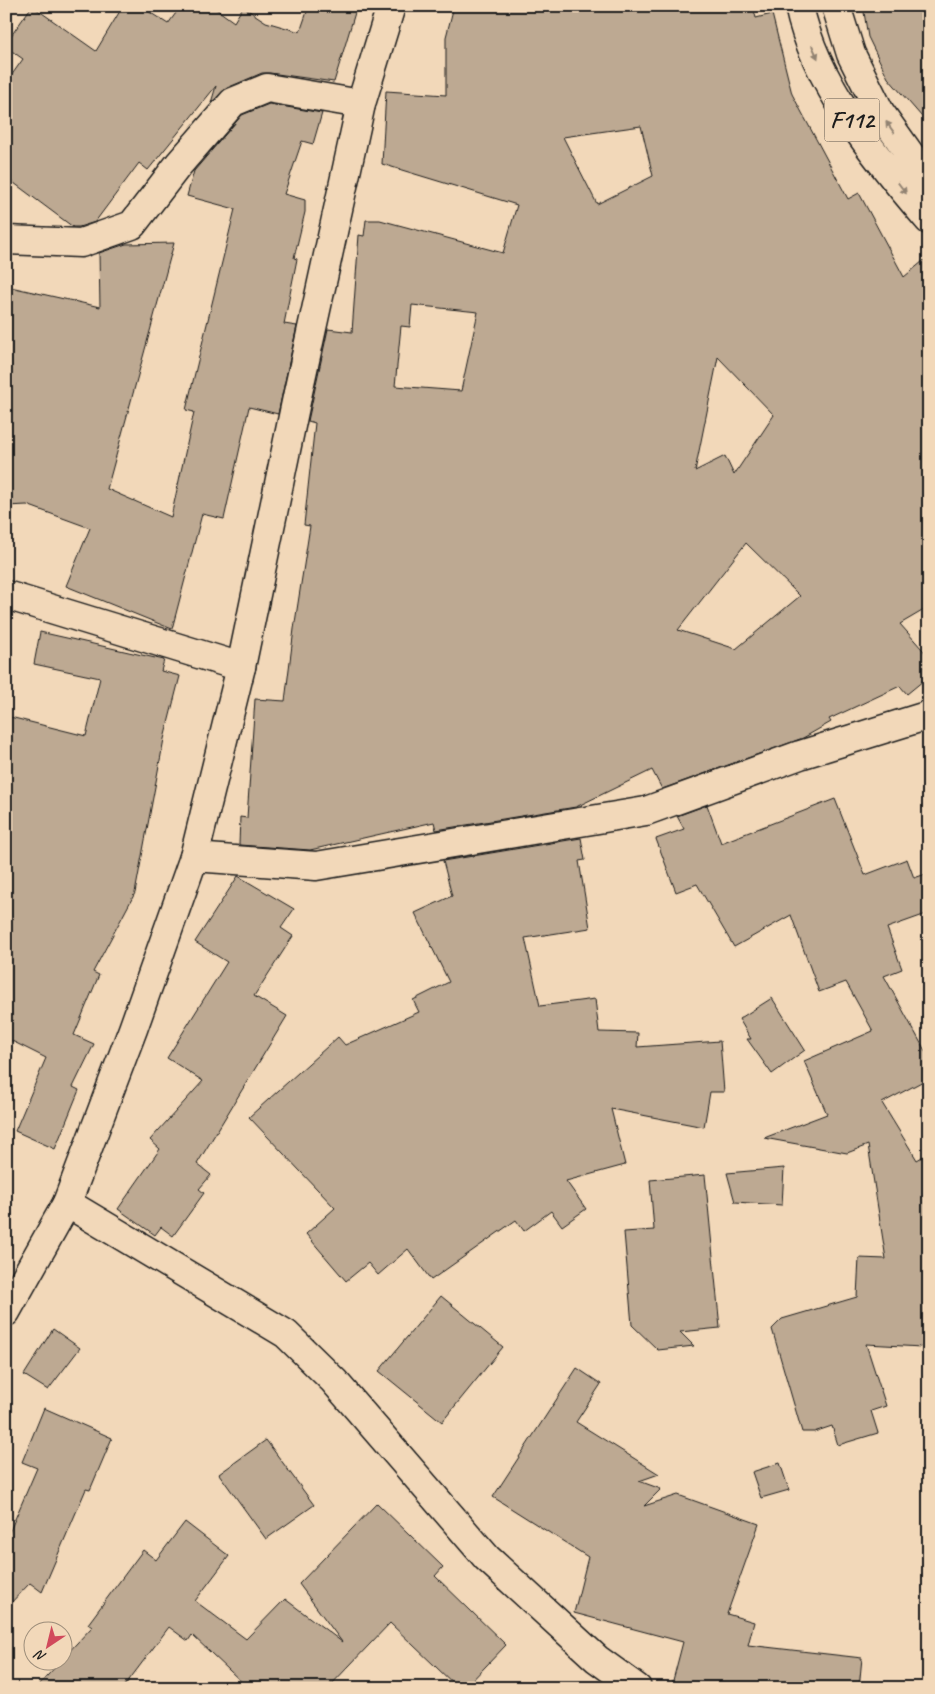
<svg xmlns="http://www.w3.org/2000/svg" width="935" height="1694" font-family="Caveat,sans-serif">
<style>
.building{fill:#bda992;stroke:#1c1c1c;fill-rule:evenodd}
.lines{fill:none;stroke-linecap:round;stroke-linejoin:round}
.minor-casing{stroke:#1c1c1c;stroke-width:31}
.tertiary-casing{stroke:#1c1c1c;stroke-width:31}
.primary-casing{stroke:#1c1c1c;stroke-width:31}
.minor{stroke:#f2d8b9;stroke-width:28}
.tertiary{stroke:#f2d8b9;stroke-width:28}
.primary{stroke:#f2d8b9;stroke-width:28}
.oneway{fill:#928372}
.labels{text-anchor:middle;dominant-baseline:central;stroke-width:5;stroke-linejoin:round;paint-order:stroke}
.shield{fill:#f2d8b9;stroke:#5c544b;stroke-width:1}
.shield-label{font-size:24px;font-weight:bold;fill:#1c1c1c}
</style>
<rect width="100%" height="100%" fill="#f2d8b9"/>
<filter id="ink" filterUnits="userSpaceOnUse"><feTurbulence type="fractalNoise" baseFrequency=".02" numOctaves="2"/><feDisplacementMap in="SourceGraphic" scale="10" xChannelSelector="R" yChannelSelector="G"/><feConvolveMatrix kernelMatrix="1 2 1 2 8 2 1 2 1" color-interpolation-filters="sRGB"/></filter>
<g filter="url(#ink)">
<!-- building -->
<path class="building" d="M32,6L96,51L123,6H140L168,24L181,6H212L234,22L243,7L266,22L300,32L309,6H357L334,82L270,73H262L227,88L211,103L216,86L148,170L139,163L95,222L79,227H73L6,177V83L23,59L6,47V43Z
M454,6H753L756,18L772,14L792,94L848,199L859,193L904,277L929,256V607L900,624L929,657V676L907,694L900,686L829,719L831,722L803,738L662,789L652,770L576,807L436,830L434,822L310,850L239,845L240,817L247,818L255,699L285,701L294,629L310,526L304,525L315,423L308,421L328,329L352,332L359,235L364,236L366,220H380L503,253L517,205L382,164L386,91L446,95V37ZM641,126L653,176L597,204L563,137ZM412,305L478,312L461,391L395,386L401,326L410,327ZM718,357L774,415L734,475L725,456L695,471ZM746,543L800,596L736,649L678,630Z
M863,6H929V125L888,78L868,37Z
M269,104L322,113L313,144L302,141L284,194L305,200V212L294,258L297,259L284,324L297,326L278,414L249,407L224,519L202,514L172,629L66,586L90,528L27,505L6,506V286L100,307L99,253L126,244L174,243L107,489L171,517L194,412L186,410L235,209L187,196L194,171L242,115Z
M40,632L164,660L161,671L180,676L164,739L135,893L93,972L99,975L74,1035L94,1044L73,1087L79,1090L55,1149L15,1131L46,1058L6,1038V716L86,736L100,678L34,664Z
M835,799L865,875L907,859L914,878L929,873V913L887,928L902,969L884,976L929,1058V1078L882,1103L917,1160L929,1153V1227L922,1347L866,1344L886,1406L871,1411L878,1433L838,1445L832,1426L814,1432H802L772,1329L782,1319L857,1297L859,1258L886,1259L868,1145L847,1153L764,1138L827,1114L804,1061L873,1031L846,982L819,992L791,915L734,947L697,884L676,892L656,839L684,829L677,816L707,805L721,843Z
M581,838L585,860L579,861L590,928L525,938L540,1006L595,999L599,1032L638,1033L637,1047L720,1041L724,1092H710L704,1127L611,1109L625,1165L566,1181L586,1209L562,1226L551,1211L524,1231L516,1220L431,1280L408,1249L378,1275L368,1263L346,1281L306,1234L335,1208L249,1117L338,1037L345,1045L419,1012L413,1000L449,982L415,913L452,896L443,861Z
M238,876L294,909L281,928L293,936L254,996L287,1016L197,1164L211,1175L199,1189L204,1193L173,1236L161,1227L155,1235L118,1209L160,1149L150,1140L203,1081L167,1058L227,962L195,942Z
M772,998L805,1050L772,1074L747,1039H751L739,1019Z
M784,1168L782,1205L735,1202L727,1173Z
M705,1175L720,1328L680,1332L694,1346L658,1350L632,1325L624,1232L654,1230L650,1180Z
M441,1296L503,1347L442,1422L379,1371Z
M53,1329L80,1348L48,1390L24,1375Z
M577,1368L601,1384L576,1422L659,1474L639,1481L661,1489L644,1506L678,1495L759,1524L727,1614L754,1622L748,1645L862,1658L859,1688H671L683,1642L574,1613L588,1557L493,1497Z
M44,1408L112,1438L90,1490L86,1489L42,1592L30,1583L6,1608V1540L37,1468L22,1462Z
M266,1440L314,1505L266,1539L219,1474Z
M780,1463L789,1490L761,1498L752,1472Z
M377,1503L443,1567L435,1576L506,1645L465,1688H458L390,1623L328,1688H248L192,1635L188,1641L169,1627L123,1688H36L60,1662H62V1659L92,1627L88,1624L143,1550L156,1560L185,1522L229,1556L195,1601L246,1639L285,1599L342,1642L299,1584Z"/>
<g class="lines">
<defs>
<path id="minor" d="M6,240L81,243L132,225L179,164L233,102L267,88L361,104
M6,595L241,667
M194,857L316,866L646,811L800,755L929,715
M67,1203L286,1334L334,1381L487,1558L597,1659L637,1688"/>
<path id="tertiary" d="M6,1312L67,1203L133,1029L194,857L241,667L297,397L361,104L391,6"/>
<path id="primary" d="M799,6C815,84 878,161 929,220
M836,6L851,54L880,112L929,181"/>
</defs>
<!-- minor casing -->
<use href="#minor" class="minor-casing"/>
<!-- tertiary casing -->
<use href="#tertiary" class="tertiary-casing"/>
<!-- primary casing -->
<use href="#primary" class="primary-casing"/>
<!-- minor -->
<use href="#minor" class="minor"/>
<!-- tertiary -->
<use href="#tertiary" class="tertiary"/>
<!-- primary -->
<use href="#primary" class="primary"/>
</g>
<!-- one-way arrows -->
<defs><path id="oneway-solid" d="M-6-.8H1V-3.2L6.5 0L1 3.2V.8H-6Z" transform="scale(1.25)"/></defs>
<g class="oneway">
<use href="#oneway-solid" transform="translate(815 52) rotate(66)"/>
<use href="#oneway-solid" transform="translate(890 127) rotate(-126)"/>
<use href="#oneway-solid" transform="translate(902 188) rotate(53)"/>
</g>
</g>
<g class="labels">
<!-- shield labels -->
<rect class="shield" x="824.5" y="98.5" width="55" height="43" rx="4"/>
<g class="shield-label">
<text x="852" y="120">F112</text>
</g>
</g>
<!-- margin -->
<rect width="935" height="1694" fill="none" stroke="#f2d8b9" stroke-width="25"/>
<rect x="12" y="12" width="910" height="1669" fill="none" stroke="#1c1c1c" stroke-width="2" filter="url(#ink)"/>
<!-- north arrow -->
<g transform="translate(48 1646) rotate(215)"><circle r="24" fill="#f2d8b9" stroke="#9c8d7a"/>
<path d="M0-4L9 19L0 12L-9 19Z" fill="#d1495b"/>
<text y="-8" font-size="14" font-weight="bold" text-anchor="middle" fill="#1c1c1c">N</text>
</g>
</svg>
